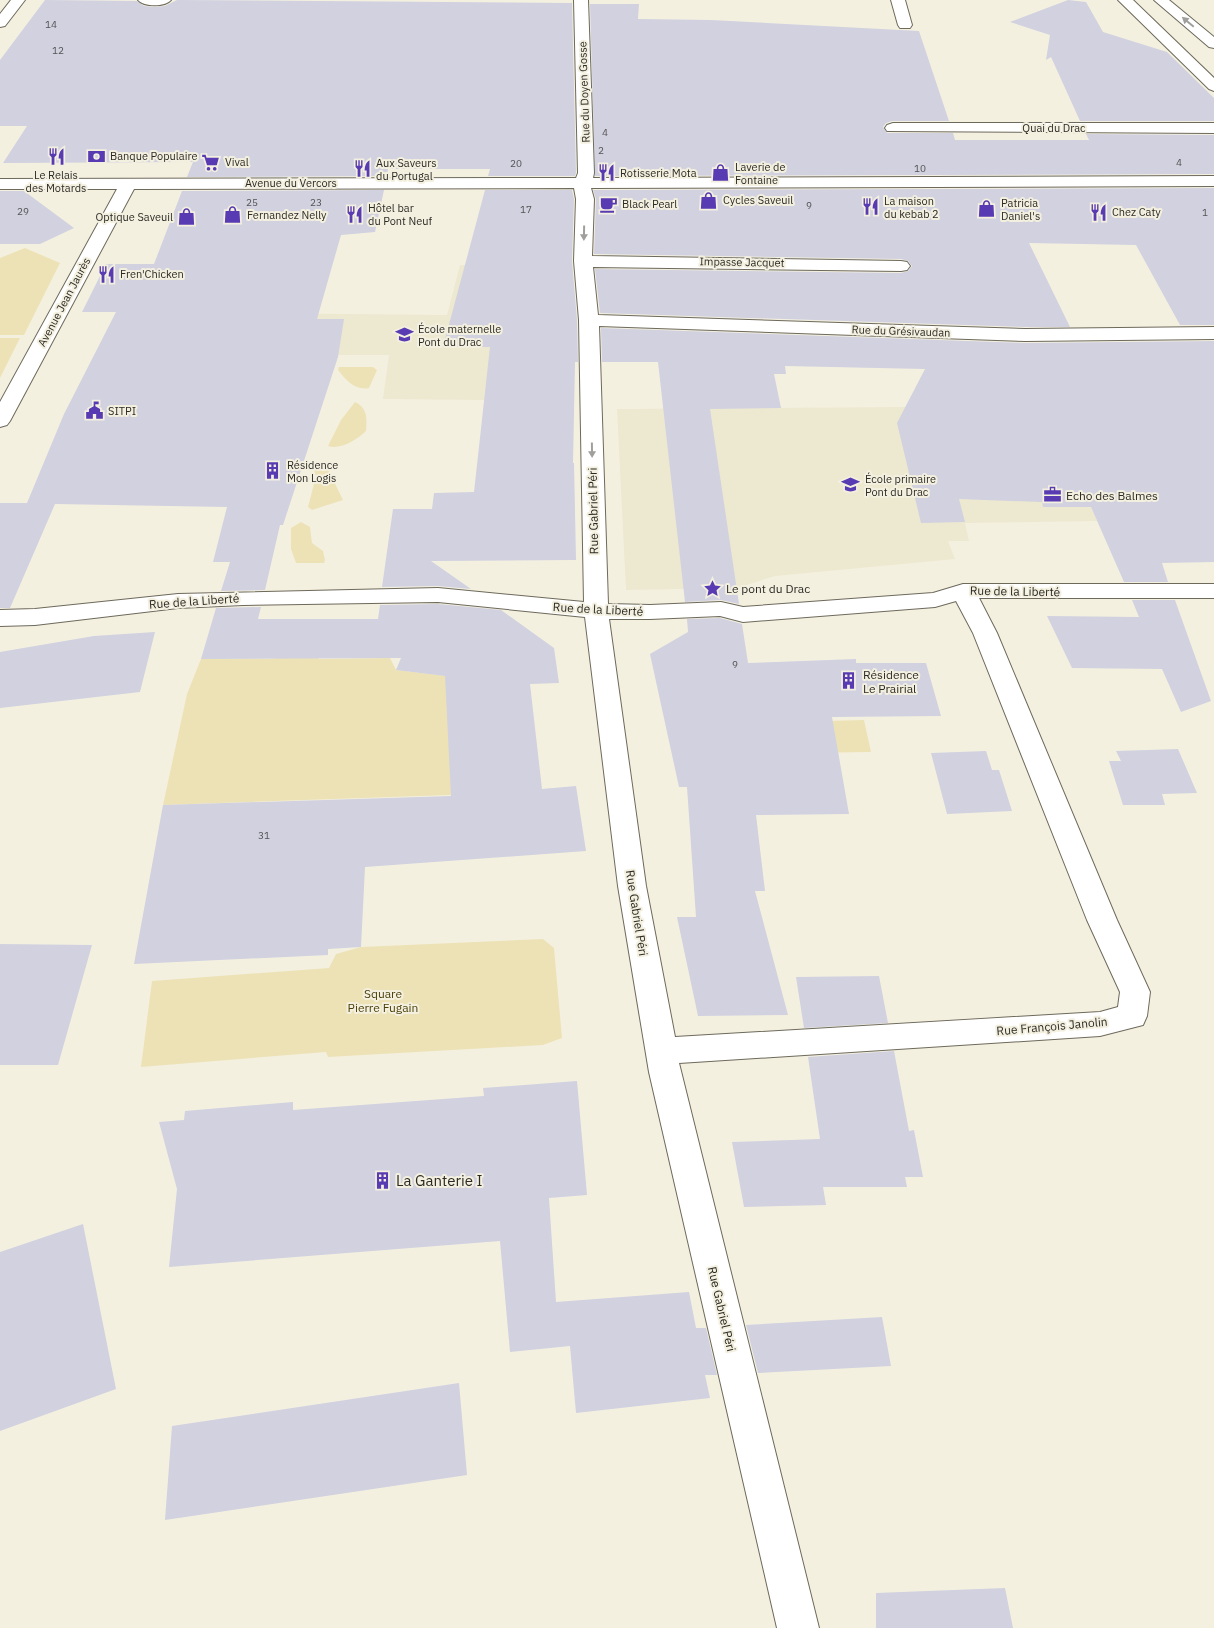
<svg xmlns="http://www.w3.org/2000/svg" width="1214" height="1628" font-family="'IBM Plex Sans',sans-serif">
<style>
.built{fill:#ede8d0}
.green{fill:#ede2b6}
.building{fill:#d1d1e0}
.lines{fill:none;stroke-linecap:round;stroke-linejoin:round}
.minor-casing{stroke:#6d695b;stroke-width:2}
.minor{fill:#fff;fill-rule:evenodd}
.oneway{fill:#a09f9c}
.labels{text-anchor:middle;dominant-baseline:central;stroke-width:4;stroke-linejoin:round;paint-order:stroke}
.number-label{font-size:10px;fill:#545453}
.far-street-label{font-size:11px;fill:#2b2a24;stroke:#f4f0e0}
.far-poi-label{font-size:11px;fill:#2b2a24;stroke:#f4f0e0;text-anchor:start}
.poi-label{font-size:12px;fill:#2b2a24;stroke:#f4f0e0;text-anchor:start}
.street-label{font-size:12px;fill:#2b2a24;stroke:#f4f0e0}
.park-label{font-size:12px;fill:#4b3f08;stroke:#f4f0e0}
.near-poi-label{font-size:15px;fill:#2b2a24;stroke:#f4f0e0;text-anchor:start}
</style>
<rect width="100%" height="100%" fill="#f4f0e0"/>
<!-- built -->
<path class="built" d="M460,265H572L574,401L383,399L389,355H227L243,313L447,315Z
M1049,406L1097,521L965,523L969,541H948L955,559L775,576L737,588L626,590L617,409Z"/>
<!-- green -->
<path class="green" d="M25,248L60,263L24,335H0V258Z
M0,338H20L0,378Z
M339,367H373L377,370L369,388C355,391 346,380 338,370Z
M355,402C368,408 367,419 366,431C357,440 340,450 328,446L341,420Z
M319,464L326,465L343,500L312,510L308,507L316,476L314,470Z
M301,522L310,527L312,543L323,551L325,560L324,563H296L291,549V528Z
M282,620L319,659L390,658L396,670L457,677L451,795L163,805L187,694L201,659H273Z
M864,720L871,752L800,753L826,721Z
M543,939L554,948L562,1038L543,1045L328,1057L326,1052L141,1067L152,981L329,968L336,954L361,947Z"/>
<!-- building -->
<path class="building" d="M45,0L137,1L144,6L154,7L165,6L177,0L572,3L576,173L575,176H488L490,169H388L387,176L187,177L193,162L3,163L27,126H0V60Z
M1068,0L1086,2L1103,32L1167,52L1214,98V121H1080L1051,57L1046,60L1050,35L1010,22Z
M590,4H639L638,19L711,20L919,31L949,121H892L886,123L883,127L887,133H953L955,140H1089L1086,134L1214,135V174L595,176Z
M1214,188V325H1180L1136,245L1029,243L1070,327H1025L600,313L595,269L901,273L908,271L912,266L908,261L901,259L594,254L596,199L593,190Z
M384,190L375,232L341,235L317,319H344L338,357L283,525H280L265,590L221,591L230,562H213L227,507L55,504L10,608H0V503H27L64,414L116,312H82L106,264H154L182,191Z
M485,190H572L574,199L572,261L577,320L578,362H575L573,463H574L576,560L431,561L471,589L438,586L382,587L393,509H432L434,493L474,492L490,347H443Z
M0,191H24L74,228L40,244H0Z
M601,328L1025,343L1214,341V562L1162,563L1168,582H1124L1091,507H1043L1042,502L959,499L965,522L921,523L897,423L925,369L785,366L786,374H774L781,408L710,409L739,604L721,600L685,602L658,362H602Z
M1132,600H1175L1211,701L1181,712L1162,669L1072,668L1047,616L1139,617Z
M438,604L501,610L554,648L559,683L530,684L542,789L576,786L586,851L365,867L361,947L328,949V955L134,964L163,805L451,796L445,676L396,670L401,658L201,659L216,608L261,607L258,619H378L380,605Z
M720,618L742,624L748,663L856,659V663H926L941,716L832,717L849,814L756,815L765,891H755L788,1015L698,1016L677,917H696L687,787H679L650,654L688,632L687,619Z
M155,632L140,692L0,708V652L94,636Z
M1178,749L1197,793L1162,794L1165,805H1123L1109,761H1121L1116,751Z
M986,751L992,770H999L1012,811L947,814L931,753Z
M0,944L92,945L58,1065H0Z
M879,976L888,1023L804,1028L796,977Z
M894,1051L909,1131L914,1130L923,1177H905L907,1187H823L826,1205L744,1207L732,1142L820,1139L808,1057Z
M577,1081L587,1195L549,1198L556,1302L689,1292L696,1328H706L717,1375H705L710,1398L576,1413L570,1346L510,1352L500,1241L169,1267L177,1189L159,1122L184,1120L185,1111L293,1102V1110L484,1096L483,1088Z
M83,1224L116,1389L0,1431V1252Z
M882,1317L891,1366L758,1373L746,1325Z
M459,1383L467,1475L165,1520L172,1426Z
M1005,1588L1013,1628H876V1593Z"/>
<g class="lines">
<defs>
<path id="minor" d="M11,0H25L5,26L0,27V14Z
M138,0H171C165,7 144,7 138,0Z
M574,0H588L594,173L593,178L1214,176V186L591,188L594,199L592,256L901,261L907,262L910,266L907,270L901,271L593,267L598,315L1025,329L1214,327V339L1025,341L599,326L608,604L650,605L721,602L743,607L933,593L963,584H1214V598H979L997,633L1117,920L1150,992L1147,1016L1143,1025L1100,1036L679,1063L819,1628H777L649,1072L618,886L585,617L438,602L243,605L178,608L35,625L0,626V610L35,609L178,594L438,588L584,602L579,320L574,261L576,199L574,188L134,189L10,421L7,425L0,427V402L117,189H0V179L576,178L578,173ZM956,601L973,633L1087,920L1120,992L1118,1007L1100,1012L675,1037L646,886L609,619H650L720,616L743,622L935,607Z
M891,0H905L912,25L910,28H900L898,25Z
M1118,0H1133L1214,78V91L1209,89Z
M1154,0H1169L1214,37V48L1209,47Z
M893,123H1214V133L887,131L885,128L887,125Z"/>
</defs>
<!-- minor casing -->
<use href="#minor" class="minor-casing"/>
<!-- minor -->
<use href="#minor" class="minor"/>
</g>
<!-- one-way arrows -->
<defs><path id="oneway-solid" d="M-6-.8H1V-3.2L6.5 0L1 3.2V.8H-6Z" transform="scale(1.25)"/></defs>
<g class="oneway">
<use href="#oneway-solid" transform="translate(1188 22) rotate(-140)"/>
<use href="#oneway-solid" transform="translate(584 233) rotate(91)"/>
<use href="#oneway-solid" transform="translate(592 450) rotate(89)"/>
</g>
<!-- icons -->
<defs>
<symbol id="bank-bare" viewBox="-9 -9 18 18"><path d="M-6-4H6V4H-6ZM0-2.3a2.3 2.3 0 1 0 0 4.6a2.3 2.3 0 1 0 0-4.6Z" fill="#583ab2" stroke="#f4f0e0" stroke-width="2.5" paint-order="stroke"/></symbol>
<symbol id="restaurant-bare" viewBox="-9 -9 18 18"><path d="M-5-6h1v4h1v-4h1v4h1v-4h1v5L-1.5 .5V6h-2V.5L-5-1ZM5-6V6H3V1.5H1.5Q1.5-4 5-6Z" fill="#583ab2" stroke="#f4f0e0" stroke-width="2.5" paint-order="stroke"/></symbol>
<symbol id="supermarket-bare" viewBox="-9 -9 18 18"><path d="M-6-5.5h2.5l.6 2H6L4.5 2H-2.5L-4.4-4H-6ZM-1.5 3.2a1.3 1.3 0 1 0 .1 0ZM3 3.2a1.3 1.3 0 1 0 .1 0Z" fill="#583ab2" stroke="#f4f0e0" stroke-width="2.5" paint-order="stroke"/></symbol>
<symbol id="shop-bare" viewBox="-9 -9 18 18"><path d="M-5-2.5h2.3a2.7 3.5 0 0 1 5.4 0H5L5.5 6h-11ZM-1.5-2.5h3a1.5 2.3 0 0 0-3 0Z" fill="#583ab2" stroke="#f4f0e0" stroke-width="2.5" paint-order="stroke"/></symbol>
<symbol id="cafe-bare" viewBox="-9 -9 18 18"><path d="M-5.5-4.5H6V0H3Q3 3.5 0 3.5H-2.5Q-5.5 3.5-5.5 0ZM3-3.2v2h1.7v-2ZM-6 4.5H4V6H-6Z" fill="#583ab2" stroke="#f4f0e0" stroke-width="2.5" paint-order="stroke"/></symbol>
<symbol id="school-bare" viewBox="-9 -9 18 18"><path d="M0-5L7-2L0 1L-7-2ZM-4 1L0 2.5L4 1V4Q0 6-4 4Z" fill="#583ab2" stroke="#f4f0e0" stroke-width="2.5" paint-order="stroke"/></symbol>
<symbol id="civic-bare" viewBox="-9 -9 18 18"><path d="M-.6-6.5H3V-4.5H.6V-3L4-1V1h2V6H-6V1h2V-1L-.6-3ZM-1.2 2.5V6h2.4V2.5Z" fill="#583ab2" stroke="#f4f0e0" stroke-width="2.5" paint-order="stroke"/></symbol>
<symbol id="building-bare" viewBox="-9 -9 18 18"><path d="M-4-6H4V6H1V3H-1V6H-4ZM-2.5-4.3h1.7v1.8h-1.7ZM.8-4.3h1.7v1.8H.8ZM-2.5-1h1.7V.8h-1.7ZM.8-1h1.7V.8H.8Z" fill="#583ab2" stroke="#f4f0e0" stroke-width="2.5" paint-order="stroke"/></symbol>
<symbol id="office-bare" viewBox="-9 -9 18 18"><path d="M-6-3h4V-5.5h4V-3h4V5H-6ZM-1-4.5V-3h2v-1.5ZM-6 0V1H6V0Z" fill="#583ab2" stroke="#f4f0e0" stroke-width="2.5" paint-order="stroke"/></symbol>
<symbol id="sight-bare" viewBox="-9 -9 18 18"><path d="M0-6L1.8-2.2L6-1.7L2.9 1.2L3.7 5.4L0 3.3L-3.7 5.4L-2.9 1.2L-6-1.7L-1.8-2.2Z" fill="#583ab2" stroke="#f4f0e0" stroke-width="2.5" paint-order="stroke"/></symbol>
</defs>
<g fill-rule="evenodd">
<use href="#bank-bare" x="84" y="144" width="25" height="25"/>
<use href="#restaurant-bare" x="44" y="144" width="25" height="25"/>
<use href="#supermarket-bare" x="198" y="150" width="25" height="25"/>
<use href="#restaurant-bare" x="350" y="156" width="25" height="25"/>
<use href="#restaurant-bare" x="594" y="160" width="25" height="25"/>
<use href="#shop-bare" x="708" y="160" width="25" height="25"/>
<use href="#shop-bare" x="696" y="188" width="25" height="25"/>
<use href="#cafe-bare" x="596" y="192" width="25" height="25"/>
<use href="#restaurant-bare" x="858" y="194" width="25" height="25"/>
<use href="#shop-bare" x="974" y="196" width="25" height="25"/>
<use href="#restaurant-bare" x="1086" y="200" width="25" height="25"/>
<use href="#restaurant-bare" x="342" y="202" width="25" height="25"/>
<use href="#shop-bare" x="220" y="202" width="25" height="25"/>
<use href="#shop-bare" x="174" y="204" width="25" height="25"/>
<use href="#restaurant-bare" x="94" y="262" width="25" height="25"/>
<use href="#school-bare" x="392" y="322" width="25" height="25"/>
<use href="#civic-bare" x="82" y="398" width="25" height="25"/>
<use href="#building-bare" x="260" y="458" width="25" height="25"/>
<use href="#school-bare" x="838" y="472" width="25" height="25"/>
<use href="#office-bare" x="1040" y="482" width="25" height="25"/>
<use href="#sight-bare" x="700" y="576" width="25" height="25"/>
<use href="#building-bare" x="836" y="668" width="25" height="25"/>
<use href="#building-bare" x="370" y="1168" width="25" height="25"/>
</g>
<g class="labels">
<!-- number labels -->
<g class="number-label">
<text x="51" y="24">14</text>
<text x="58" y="50">12</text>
<text x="605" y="132">4</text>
<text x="601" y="150">2</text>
<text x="1179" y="162">4</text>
<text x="516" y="163">20</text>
<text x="920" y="168">10</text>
<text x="252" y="202">25</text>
<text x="316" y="202">23</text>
<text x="809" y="205">9</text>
<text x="526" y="209">17</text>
<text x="23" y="211">29</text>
<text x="1205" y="212">1</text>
<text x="735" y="664">9</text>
<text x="264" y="835">31</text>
</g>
<!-- far-street labels -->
<g class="far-street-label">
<text transform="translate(584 92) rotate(-92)">Rue du Doyen Gosse</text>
<text x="1054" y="128">Quai du Drac</text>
<text x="291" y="183">Avenue du Vercors</text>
<text transform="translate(742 262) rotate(1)">Impasse Jacquet</text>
<text transform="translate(64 302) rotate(-62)">Avenue Jean Jaurès</text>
<text transform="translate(901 331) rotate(2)">Rue du Grésivaudan</text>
</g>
<!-- far-poi labels -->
<g class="far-poi-label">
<text x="110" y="156">Banque Populaire</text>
<text x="225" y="162">Vival</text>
<text x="376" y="163">Aux Saveurs<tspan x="376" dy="13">du Portugal</tspan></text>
<text x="735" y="167">Laverie de<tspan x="735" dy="13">Fontaine</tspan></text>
<text x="620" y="173">Rotisserie Mota</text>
<text x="56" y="175" text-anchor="middle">Le Relais<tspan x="56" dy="13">des Motards</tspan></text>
<text x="723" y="200">Cycles Saveuil</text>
<text x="884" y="201">La maison<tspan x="884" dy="13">du kebab 2</tspan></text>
<text x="1001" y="203">Patricia<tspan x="1001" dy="13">Daniel's</tspan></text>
<text x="622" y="204">Black Pearl</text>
<text x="368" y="208">Hôtel bar<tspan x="368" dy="13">du Pont Neuf</tspan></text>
<text x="1112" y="212">Chez Caty</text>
<text x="247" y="215">Fernandez Nelly</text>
<text x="173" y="217" text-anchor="end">Optique Saveuil</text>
<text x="120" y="274">Fren'Chicken</text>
<text x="418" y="329">École maternelle<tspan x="418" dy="13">Pont du Drac</tspan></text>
<text x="108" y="411">SITPI</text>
<text x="287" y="465">Résidence<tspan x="287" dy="13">Mon Logis</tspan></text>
<text x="865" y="479">École primaire<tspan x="865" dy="13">Pont du Drac</tspan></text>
</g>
<!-- poi labels -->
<g class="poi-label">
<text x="1066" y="495">Echo des Balmes</text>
<text x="726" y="588">Le pont du Drac</text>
<text x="863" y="674">Résidence<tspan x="863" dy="14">Le Prairial</tspan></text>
</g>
<!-- street labels -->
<g class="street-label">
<text transform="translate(593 511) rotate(-91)">Rue Gabriel Péri</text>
<text transform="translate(1015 591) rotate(1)">Rue de la Liberté</text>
<text transform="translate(194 601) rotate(-4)">Rue de la Liberté</text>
<text transform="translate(598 609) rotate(3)">Rue de la Liberté</text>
<text transform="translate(637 913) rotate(81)">Rue Gabriel Péri</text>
<text transform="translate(1052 1026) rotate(-5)">Rue François Janolin</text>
<text transform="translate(722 1309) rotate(77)">Rue Gabriel Péri</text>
</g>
<!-- park labels -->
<g class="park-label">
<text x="383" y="993">Square<tspan x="383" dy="14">Pierre Fugain</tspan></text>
</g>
<!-- near-poi labels -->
<g class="near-poi-label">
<text x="396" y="1180">La Ganterie I</text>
</g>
</g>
</svg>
